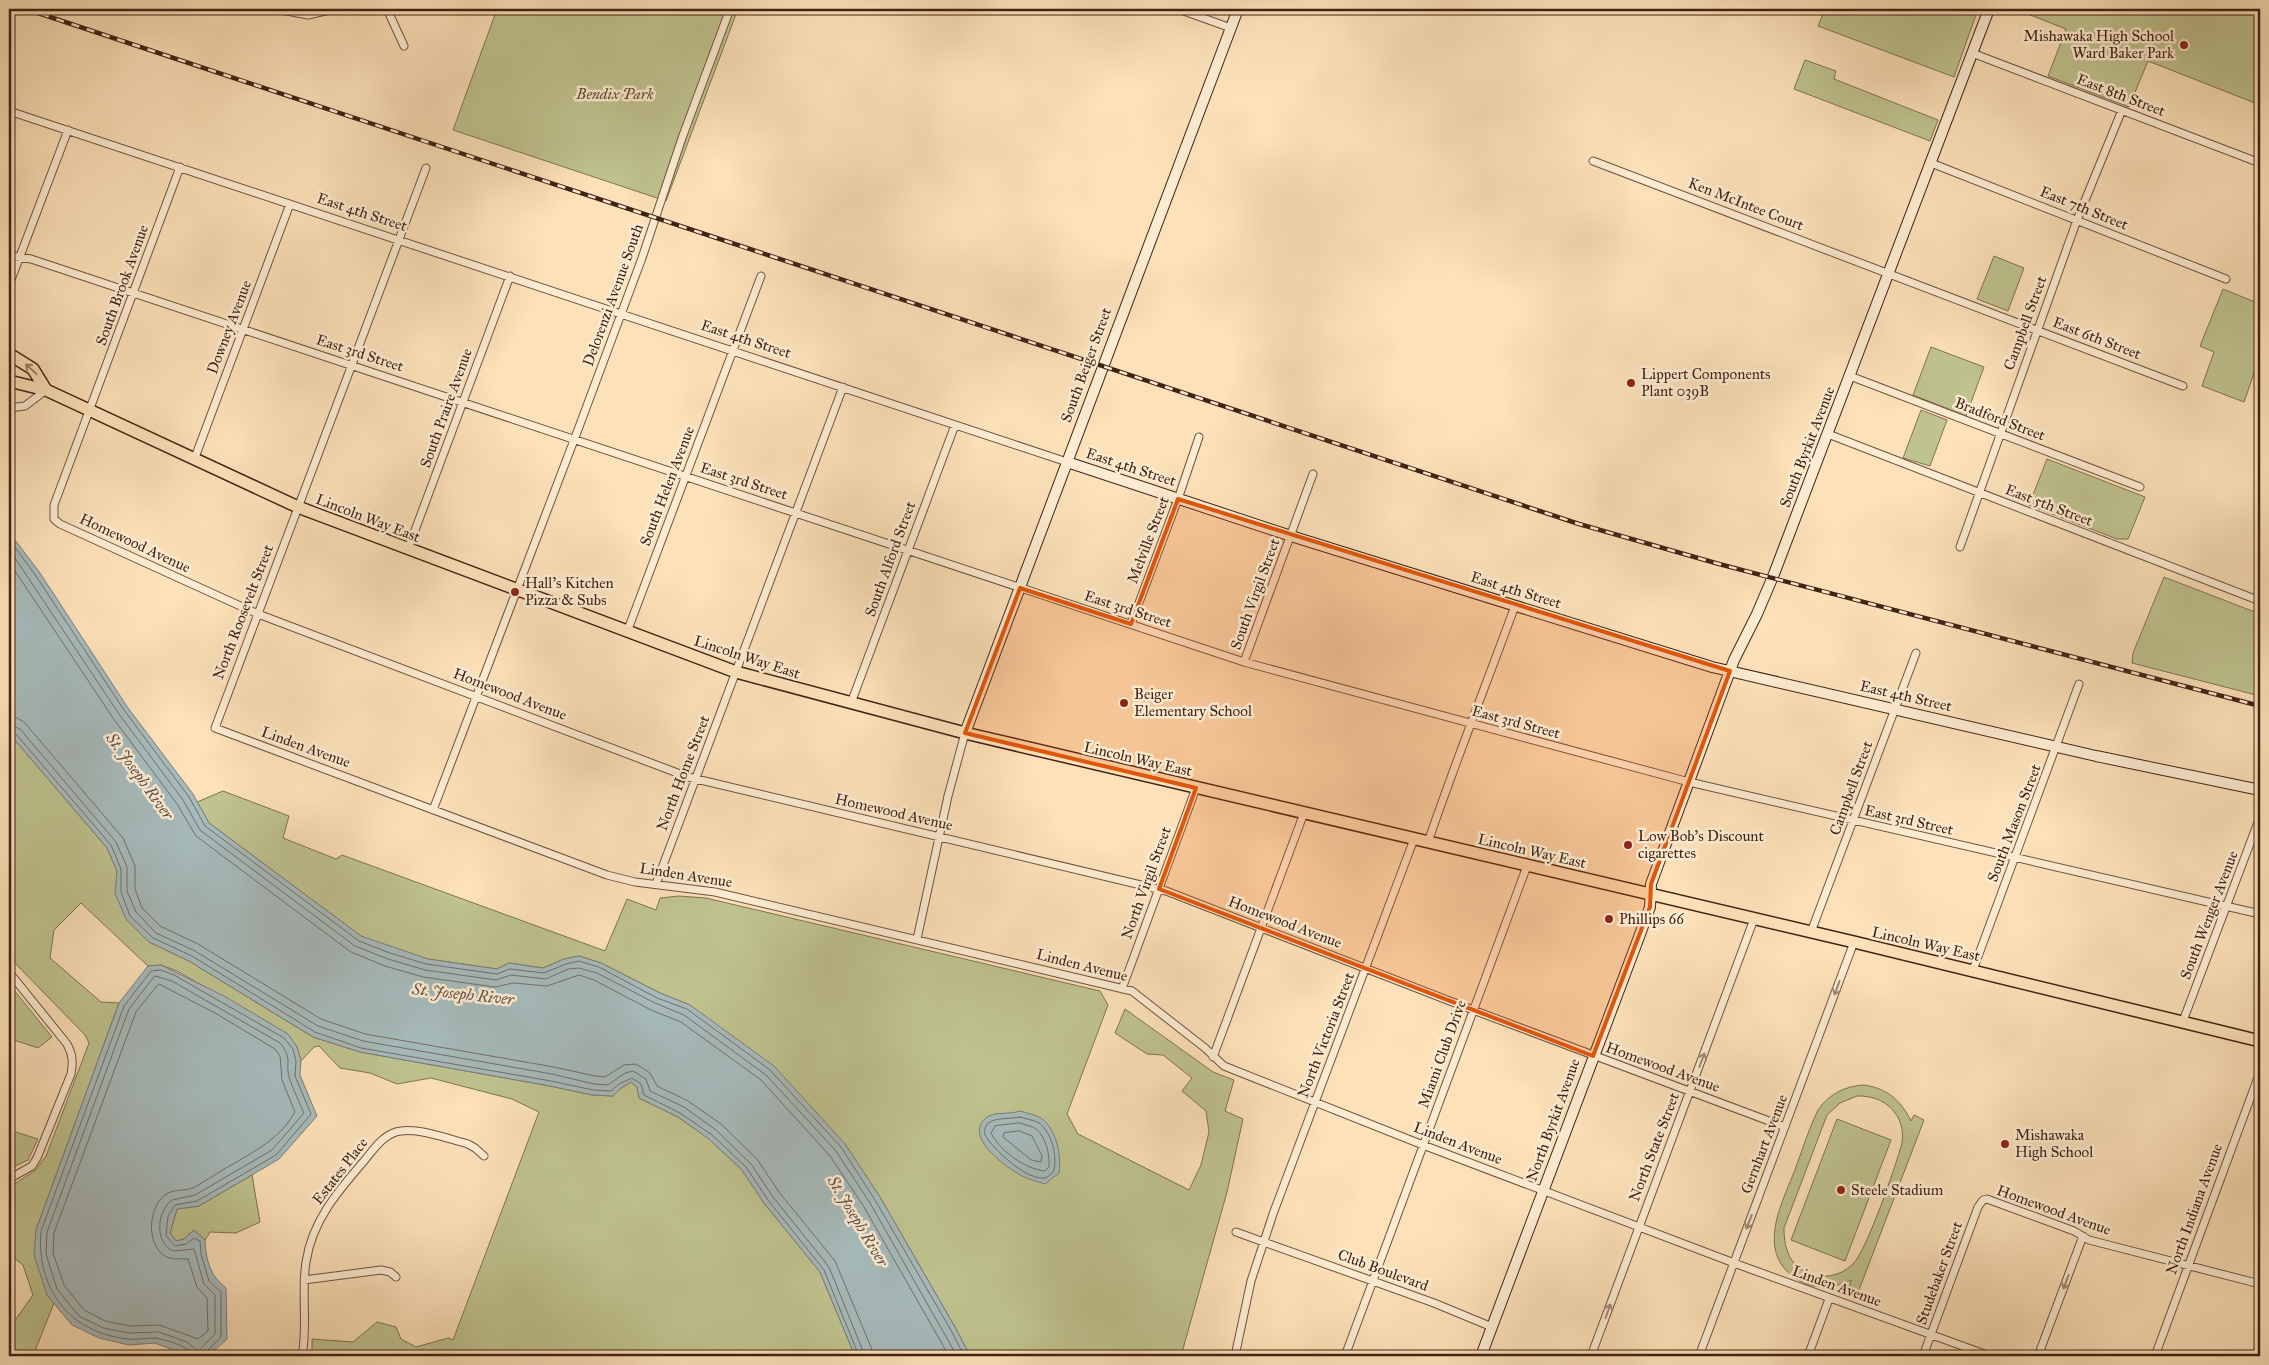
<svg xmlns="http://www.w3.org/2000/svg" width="2269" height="1365" font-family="'IM FELL Great Primer',serif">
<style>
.green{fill:#bfc38f;stroke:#807252;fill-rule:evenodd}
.water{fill:#a6babb;stroke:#7e7d79}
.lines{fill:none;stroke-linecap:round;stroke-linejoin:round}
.shore{stroke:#746e68;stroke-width:1}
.street-casing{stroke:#70523e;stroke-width:9}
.secondary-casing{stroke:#422215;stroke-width:12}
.primary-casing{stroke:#422215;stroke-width:14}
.street{stroke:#fdecd2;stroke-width:7}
.secondary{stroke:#fdecd2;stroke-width:10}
.primary{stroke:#fce1b9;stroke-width:11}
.rail-casing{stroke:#422215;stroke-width:4.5}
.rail{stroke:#fdecd2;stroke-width:2.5;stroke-dasharray:8;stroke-linecap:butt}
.oneway{stroke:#9f8267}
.oneway2{stroke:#a08774}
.marked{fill:#e0560c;fill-opacity:0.2;stroke:#e0560c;stroke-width:4;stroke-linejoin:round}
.poi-dot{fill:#8f2418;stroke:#fdecd2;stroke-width:2}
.labels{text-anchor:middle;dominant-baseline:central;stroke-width:5;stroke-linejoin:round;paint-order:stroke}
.poi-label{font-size:15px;fill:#422215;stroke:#fdecd2;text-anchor:start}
.park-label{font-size:15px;font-style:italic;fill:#614a34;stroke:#fdecd2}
.street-label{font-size:15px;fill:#422215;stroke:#fdecd2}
.water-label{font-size:16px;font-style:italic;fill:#605047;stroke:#fdecd2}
</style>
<rect width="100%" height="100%" fill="#fce1b9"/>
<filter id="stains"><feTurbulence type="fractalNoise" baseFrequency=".004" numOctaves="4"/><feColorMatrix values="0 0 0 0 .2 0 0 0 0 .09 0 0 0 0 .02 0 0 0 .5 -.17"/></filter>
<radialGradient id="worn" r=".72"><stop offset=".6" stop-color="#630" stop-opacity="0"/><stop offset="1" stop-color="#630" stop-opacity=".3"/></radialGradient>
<!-- green -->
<path class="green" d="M497,9H738L666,201L453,130Z
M1825,9H1978L1954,77L1818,26Z
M2015,9H2260V105L2148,61L2129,107L2048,76L2066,29Z
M1805,60L1836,71L1834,79L1938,120L1930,141L1794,89Z
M1994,256L2024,268L2008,311L1977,299Z
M2223,289L2260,304V356L2244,402L2202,386L2214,352L2200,346Z
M1931,347L1984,367L1966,416L1913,395Z
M1921,410L1947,420L1930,466L1903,458Z
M2047,459L2145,497L2128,539H2117L2029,505Z
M2164,577L2260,614V696L2132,663L2133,653Z
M9,733L107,848L117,871L116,893L149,942L189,961L313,1037L360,1052L550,1086L592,1095L613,1096L621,1088L631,1082L637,1087L639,1098L678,1117L709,1139L742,1170L764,1203L820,1272L855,1356H312V1339L353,1342L377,1322L396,1327L401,1339L416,1347L448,1338L453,1340L539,1112L512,1099L431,1078L397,1084L370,1073L340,1068L319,1046L314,1047L301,1061L297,1047L287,1034L177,971L161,965L148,966L81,903L54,930L50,958L101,1002L119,1003L36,1230L47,1295L54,1303L33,1356H9V1329L33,1295L23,1265L9,1254V1198L13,1185L36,1170L46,1156L89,1043L85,1035L9,957Z
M223,791L289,816L283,838L336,859L342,855L605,951L627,899L656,910L660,898L679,896L706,898L1100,991L1108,1005L1067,1114L1078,1134L1189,1190L1201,1165L1209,1132L1206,1111L1182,1091L1192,1078L1163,1055L1147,1054L1115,1033L1125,1009L1213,1072L1234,1080L1225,1111L1243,1119L1227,1192L1181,1356H970L956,1329L880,1197L845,1144L690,1005L660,993L601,963L579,956L564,959L543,968L509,963L497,969L428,959L391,948L361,936L209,823L197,802Z
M9,984L52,1037L38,1048L11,1039L9,1043Z
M1864,1085C1886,1088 1901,1100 1911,1121L1914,1115L1924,1120L1857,1295L1848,1291L1851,1280C1835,1288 1817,1290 1800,1281C1753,1254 1782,1204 1796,1167C1803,1148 1809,1128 1818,1110C1829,1094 1845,1086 1864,1085ZM1857,1096C1885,1095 1906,1115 1902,1143C1896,1165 1867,1250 1853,1264C1840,1277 1820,1280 1804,1271C1788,1262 1784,1246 1784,1228L1827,1115L1840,1103Z
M1837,1119L1891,1140L1845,1261L1791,1240Z
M9,1130L38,1139L28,1160L9,1169Z
M252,1175L260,1222L236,1233L210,1232L205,1240L194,1230L184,1239L176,1241L170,1233L177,1209L199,1206Z"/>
<!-- water -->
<path class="water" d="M9,532L40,573L128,708L193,794L209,823L361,936L428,959L497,969L509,963L543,968L564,959L579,956L601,963L660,993L690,1005L774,1066L845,1144L880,1197L956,1329L970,1356H855L820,1272L764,1203L742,1170L709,1139L678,1117L639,1098L637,1087L631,1082L621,1088L613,1096L592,1095L550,1086L360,1052L313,1037L189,961L149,942L126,919L115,893L117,871L107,848L9,733Z
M161,965L224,996L288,1034L297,1047L301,1061L300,1075L317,1116L279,1159L199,1206L177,1209L170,1233L176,1241L184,1239L194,1230L205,1240C206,1260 210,1276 226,1288L227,1339L208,1356H189L155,1343L129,1345L99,1338L72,1325L47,1295L34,1255L36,1230L119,1003L148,966Z
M1020,1111C1026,1113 1033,1114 1039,1117C1056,1126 1062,1156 1059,1173L1045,1184C1037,1181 1029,1180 1022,1176C1007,1168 963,1137 986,1118C994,1111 1009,1115 1020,1111Z"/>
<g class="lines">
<!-- shore -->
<path class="shore" d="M9,539L36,576L124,710L189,797L205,826L359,941L390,953L426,964L497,974L510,969L544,973L566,964L579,961L599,967L657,998L687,1009L770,1070L841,1147L875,1200L952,1332L964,1356
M9,549L119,714L183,800L200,830L355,946L388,959L425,970L496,980L511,975L546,979L568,969L579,968L597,973L655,1003L684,1015L766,1075L836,1151L870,1203L957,1356
M9,562L113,718L177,804L196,836L351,952L385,966L423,977L495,987L513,983L547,986L579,975L594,980L651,1010L681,1022L761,1080L830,1156L864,1207L949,1356
M9,717L17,718L24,722L123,838L135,866V889L142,908L160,926L198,944L321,1019L365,1034L554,1067L595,1076L605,1077L624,1065L636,1064L650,1073L657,1086L688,1101L721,1124L757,1159L779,1192L835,1261L871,1347L873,1356
M9,724L20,729L116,842L127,867V891L136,912L156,933L195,951L318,1026L363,1041L552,1074L594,1084L608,1085L625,1073L633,1071L646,1079L650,1091L684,1107L716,1130L751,1164L773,1197L829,1267L865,1356
M9,730L15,733L111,845L121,869V892L130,916L153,938L192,956L315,1032L361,1048L551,1081L593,1090L611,1091L619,1084L632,1078L641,1084L644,1095L680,1113L712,1135L746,1167L768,1200L824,1270L859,1356
M155,976L172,981L280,1043C294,1060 284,1064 290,1080C294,1091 299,1102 304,1113L272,1150L195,1195L172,1200C157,1211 154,1242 173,1251L194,1249L204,1284L215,1295V1334L198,1351L187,1342L159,1332L129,1333L103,1328L79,1316L57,1289L46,1254L47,1232L129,1009Z
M159,984L215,1013L275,1049L280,1056L282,1080L295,1112C279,1141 249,1154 221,1171C212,1176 204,1182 195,1187C185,1192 174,1188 165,1195C148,1208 146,1244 165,1256C173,1261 180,1258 188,1259L197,1287L207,1298L208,1331L198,1339L159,1325L130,1326L105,1321L84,1310L64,1285L53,1253L54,1233L136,1012Z
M1020,1117C1026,1119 1034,1120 1039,1123C1052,1133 1057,1155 1054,1170C1052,1173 1049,1177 1045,1178C1027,1181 993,1149 985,1135C981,1115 1008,1120 1020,1117Z
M1020,1123C1025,1125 1032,1126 1036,1129C1046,1137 1050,1155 1049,1167L1045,1171C1025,1169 1000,1151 991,1133L995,1126Z
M1020,1131L1032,1136L1042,1156L1041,1162L1031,1160L1003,1137L1004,1133Z
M191,1356L190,1351C182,1345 165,1339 154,1338C146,1338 137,1340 128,1339C69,1333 36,1288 41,1231L124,1006L151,971L161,970L174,975L284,1038L293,1049L296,1061L295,1076L311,1114L276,1155L197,1201L175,1205L168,1216L166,1236L175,1246L186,1244L194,1238L200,1241L201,1254L209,1281L221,1292V1337L207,1351L205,1356"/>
<defs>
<path id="street" d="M276,9L308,15L334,9
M387,9L404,46
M1178,9L1231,28
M1972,53L2260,163
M9,111L1067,462
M1593,161L2183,386
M1931,163L2226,279
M180,167L54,505V519L60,524L258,614L688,777L1166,891L1473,1010L1785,1127
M426,168L215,728L607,875L635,882L715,892L1132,991L1205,1048L1224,1066L1423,1145L1742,1266L1990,1356
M9,256L31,259L1244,662L1689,782L2260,914
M9,285L68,130
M1850,376L2140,487
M9,408L25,406L46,390
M1828,434L2260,601
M194,460L290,204
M1960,547L2077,220L2122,110
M408,549L510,276
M1131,624L1178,499L1199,437
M627,632L761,276
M1244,662L1313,474
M851,703L955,425
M433,810L579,427L642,258L682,138L730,9
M1428,842C1455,763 1486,685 1515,606
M656,884L843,387
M1811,932L1916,653
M917,939L948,796L965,733
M1973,970L2079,684
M9,972L67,1044C73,1055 73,1063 71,1074L37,1158L32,1166L9,1179
M1122,989L1196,788
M2183,1021L2260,817
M1213,1057L1304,813
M1236,1232L1434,1303L1492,1327
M304,1280L381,1270L390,1272L396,1277
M302,1356C308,1326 301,1293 306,1262C312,1221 338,1191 364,1161C374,1149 384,1133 401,1131C419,1128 449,1139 468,1144L475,1148L484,1156
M1235,1356L1251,1281L1273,1214L1414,839
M1345,1356L1527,866
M1591,1356L1754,919
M1699,1356L1854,942
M1808,1356L1829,1299
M1923,1356L1978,1207L1983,1200L1987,1199L2074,1231L2089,1240L2260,1284
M2038,1356L2083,1236
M2155,1356L2260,1072"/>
<path id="secondary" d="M1067,462L1291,536L1712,667L2096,756L2260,790
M965,733L1238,9
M1481,1356L1639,937L1650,907L1651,884L1734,660L1757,614L1774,574L1989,9"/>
<path id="primary" d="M9,354L33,369L46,390
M9,381L46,390L298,507L736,672L965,733L1854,942L2260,1041"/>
</defs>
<!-- street casing -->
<use href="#street" class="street-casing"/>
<!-- secondary casing -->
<use href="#secondary" class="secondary-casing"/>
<!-- primary casing -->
<use href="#primary" class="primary-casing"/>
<!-- street -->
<use href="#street" class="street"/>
<!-- secondary -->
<use href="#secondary" class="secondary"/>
<!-- primary -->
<use href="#primary" class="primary"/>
<defs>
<path id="rail" d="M26,9L1579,524L1719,564L2260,706"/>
</defs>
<!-- rail casing -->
<use href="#rail" class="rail-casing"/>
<!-- rail -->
<use href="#rail" class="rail"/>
</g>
<!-- one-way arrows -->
<defs><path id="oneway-shaft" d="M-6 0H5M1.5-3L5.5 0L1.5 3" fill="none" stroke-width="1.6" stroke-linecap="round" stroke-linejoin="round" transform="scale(1.25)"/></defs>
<use class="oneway" href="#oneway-shaft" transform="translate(31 369) rotate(-138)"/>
<g class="oneway2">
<use href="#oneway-shaft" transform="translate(1837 988) rotate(110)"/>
<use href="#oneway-shaft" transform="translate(1702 1060) rotate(-69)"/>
<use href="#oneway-shaft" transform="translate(1749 1222) rotate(111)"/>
<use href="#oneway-shaft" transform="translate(2066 1282) rotate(111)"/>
<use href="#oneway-shaft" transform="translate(1608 1311) rotate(-70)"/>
</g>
<!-- marked area -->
<path class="marked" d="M1178,499L1730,671L1651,884L1650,907L1593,1056L1159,889L1196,788L965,733L1020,588L1131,624Z"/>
<!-- markers -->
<g class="poi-dot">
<circle cx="2184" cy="45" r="5"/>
<circle cx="1631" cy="383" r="5"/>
<circle cx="515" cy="592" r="5"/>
<circle cx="1124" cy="703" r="5"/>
<circle cx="1628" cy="845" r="5"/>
<circle cx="1609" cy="919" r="5"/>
<circle cx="2005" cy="1144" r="5"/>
<circle cx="1841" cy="1190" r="5"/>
</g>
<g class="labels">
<!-- poi labels -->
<g class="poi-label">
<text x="2174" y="36" text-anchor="end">Mishawaka High School<tspan x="2174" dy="17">Ward Baker Park</tspan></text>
<text x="1641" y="374">Lippert Components<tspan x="1641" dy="17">Plant 039B</tspan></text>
<text x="525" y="583">Hall's Kitchen<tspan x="525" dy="17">Pizza &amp; Subs</tspan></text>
<text x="1134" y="694">Beiger<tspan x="1134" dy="17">Elementary School</tspan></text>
<text x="1638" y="836">Low Bob's Discount<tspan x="1638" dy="17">cigarettes</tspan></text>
<text x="1619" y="919">Phillips 66</text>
<text x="2015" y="1135">Mishawaka<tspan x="2015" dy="17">High School</tspan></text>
<text x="1851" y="1190">Steele Stadium</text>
</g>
<!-- park labels -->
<g class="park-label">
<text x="615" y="94">Bendix Park</text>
</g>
<!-- street labels -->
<g class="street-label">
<text transform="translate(2121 95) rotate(21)">East 8th Street</text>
<text transform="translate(1746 204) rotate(21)">Ken McIntee Court</text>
<text transform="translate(2084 208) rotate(22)">East 7th Street</text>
<text transform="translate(362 212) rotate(18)">East 4th Street</text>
<text transform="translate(122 285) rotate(-70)">South Brook Avenue</text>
<text transform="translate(613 295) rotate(-70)">Delorenzi Avenue South</text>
<text transform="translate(2025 323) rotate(-70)">Campbell Street</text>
<text transform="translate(229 327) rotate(-69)">Downey Avenue</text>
<text transform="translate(2097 338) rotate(21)">East 6th Street</text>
<text transform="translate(746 339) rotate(18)">East 4th Street</text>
<text transform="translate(360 353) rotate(18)">East 3rd Street</text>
<text transform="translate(1086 365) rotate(-70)">South Beiger Street</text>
<text transform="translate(446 408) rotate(-70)">South Praire Avenue</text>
<text transform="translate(2000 419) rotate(21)">Bradford Street</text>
<text transform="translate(1807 447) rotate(-69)">South Byrkit Avenue</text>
<text transform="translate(1131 467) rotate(18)">East 4th Street</text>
<text transform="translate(744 481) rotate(18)">East 3rd Street</text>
<text transform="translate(667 486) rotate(-69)">South Helen Avenue</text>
<text transform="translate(2049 505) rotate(21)">East 5th Street</text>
<text transform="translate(368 518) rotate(21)">Lincoln Way East</text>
<text transform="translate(1148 540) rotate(-69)">Melville Street</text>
<text transform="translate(135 543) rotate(25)">Homewood Avenue</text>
<text transform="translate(890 559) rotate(-70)">South Alford Street</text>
<text transform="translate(1516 590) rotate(17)">East 4th Street</text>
<text transform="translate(1255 594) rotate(-70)">South Virgil Street</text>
<text transform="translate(1128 609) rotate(18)">East 3rd Street</text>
<text transform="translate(243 612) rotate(-69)">North Roosevelt Street</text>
<text transform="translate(747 657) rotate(18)">Lincoln Way East</text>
<text transform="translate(510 694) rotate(21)">Homewood Avenue</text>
<text transform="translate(1906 696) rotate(13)">East 4th Street</text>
<text transform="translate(1516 722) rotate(15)">East 3rd Street</text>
<text transform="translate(306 747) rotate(20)">Linden Avenue</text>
<text transform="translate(1138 759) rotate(13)">Lincoln Way East</text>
<text transform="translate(683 773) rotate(-69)">North Home Street</text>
<text transform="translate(1851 788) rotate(-70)">Campbell Street</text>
<text transform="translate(894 812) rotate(13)">Homewood Avenue</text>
<text transform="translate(1909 820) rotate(13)">East 3rd Street</text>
<text transform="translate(2014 823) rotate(-69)">South Mason Street</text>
<text transform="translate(1532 851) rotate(13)">Lincoln Way East</text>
<text transform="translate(686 875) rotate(9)">Linden Avenue</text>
<text transform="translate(1146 883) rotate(-70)">North Virgil Street</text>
<text transform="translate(2209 915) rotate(-69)">South Wenger Avenue</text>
<text transform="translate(1285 922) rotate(21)">Homewood Avenue</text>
<text transform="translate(1926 944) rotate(13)">Lincoln Way East</text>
<text transform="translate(1082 965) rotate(14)">Linden Avenue</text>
<text transform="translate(1326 1035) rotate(-69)">North Victoria Street</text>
<text transform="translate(1442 1054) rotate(-70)">Miami Club Drive</text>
<text transform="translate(1663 1067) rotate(20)">Homewood Avenue</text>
<text transform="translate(1553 1120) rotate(-70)">North Byrkit Avenue</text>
<text transform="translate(1458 1143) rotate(21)">Linden Avenue</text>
<text transform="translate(1764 1144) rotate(-69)">Gernhart Avenue</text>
<text transform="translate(1654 1147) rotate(-69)">North State Street</text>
<text transform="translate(340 1171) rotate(-52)">Estates Place</text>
<text transform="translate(2194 1209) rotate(-70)">North Indiana Avenue</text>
<text transform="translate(2054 1210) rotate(20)">Homewood Avenue</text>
<text transform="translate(1383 1270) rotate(20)">Club Boulevard</text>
<text transform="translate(1939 1273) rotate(-70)">Studebaker Street</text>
<text transform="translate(1837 1286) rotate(20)">Linden Avenue</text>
</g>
<!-- water labels -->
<g class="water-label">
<text transform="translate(140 776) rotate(54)">St. Joseph River</text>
<text transform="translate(463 994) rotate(6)">St. Joseph River</text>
<text transform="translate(858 1221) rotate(59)">St. Joseph River</text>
</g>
</g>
<!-- margin -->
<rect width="2269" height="1365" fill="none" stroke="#fce1b9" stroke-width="30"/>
<rect x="10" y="10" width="2249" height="1345" fill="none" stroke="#422215" stroke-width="2.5"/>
<rect x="15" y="15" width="2239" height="1335" fill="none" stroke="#422215"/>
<rect width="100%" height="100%" filter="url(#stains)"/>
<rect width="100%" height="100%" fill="url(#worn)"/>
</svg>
